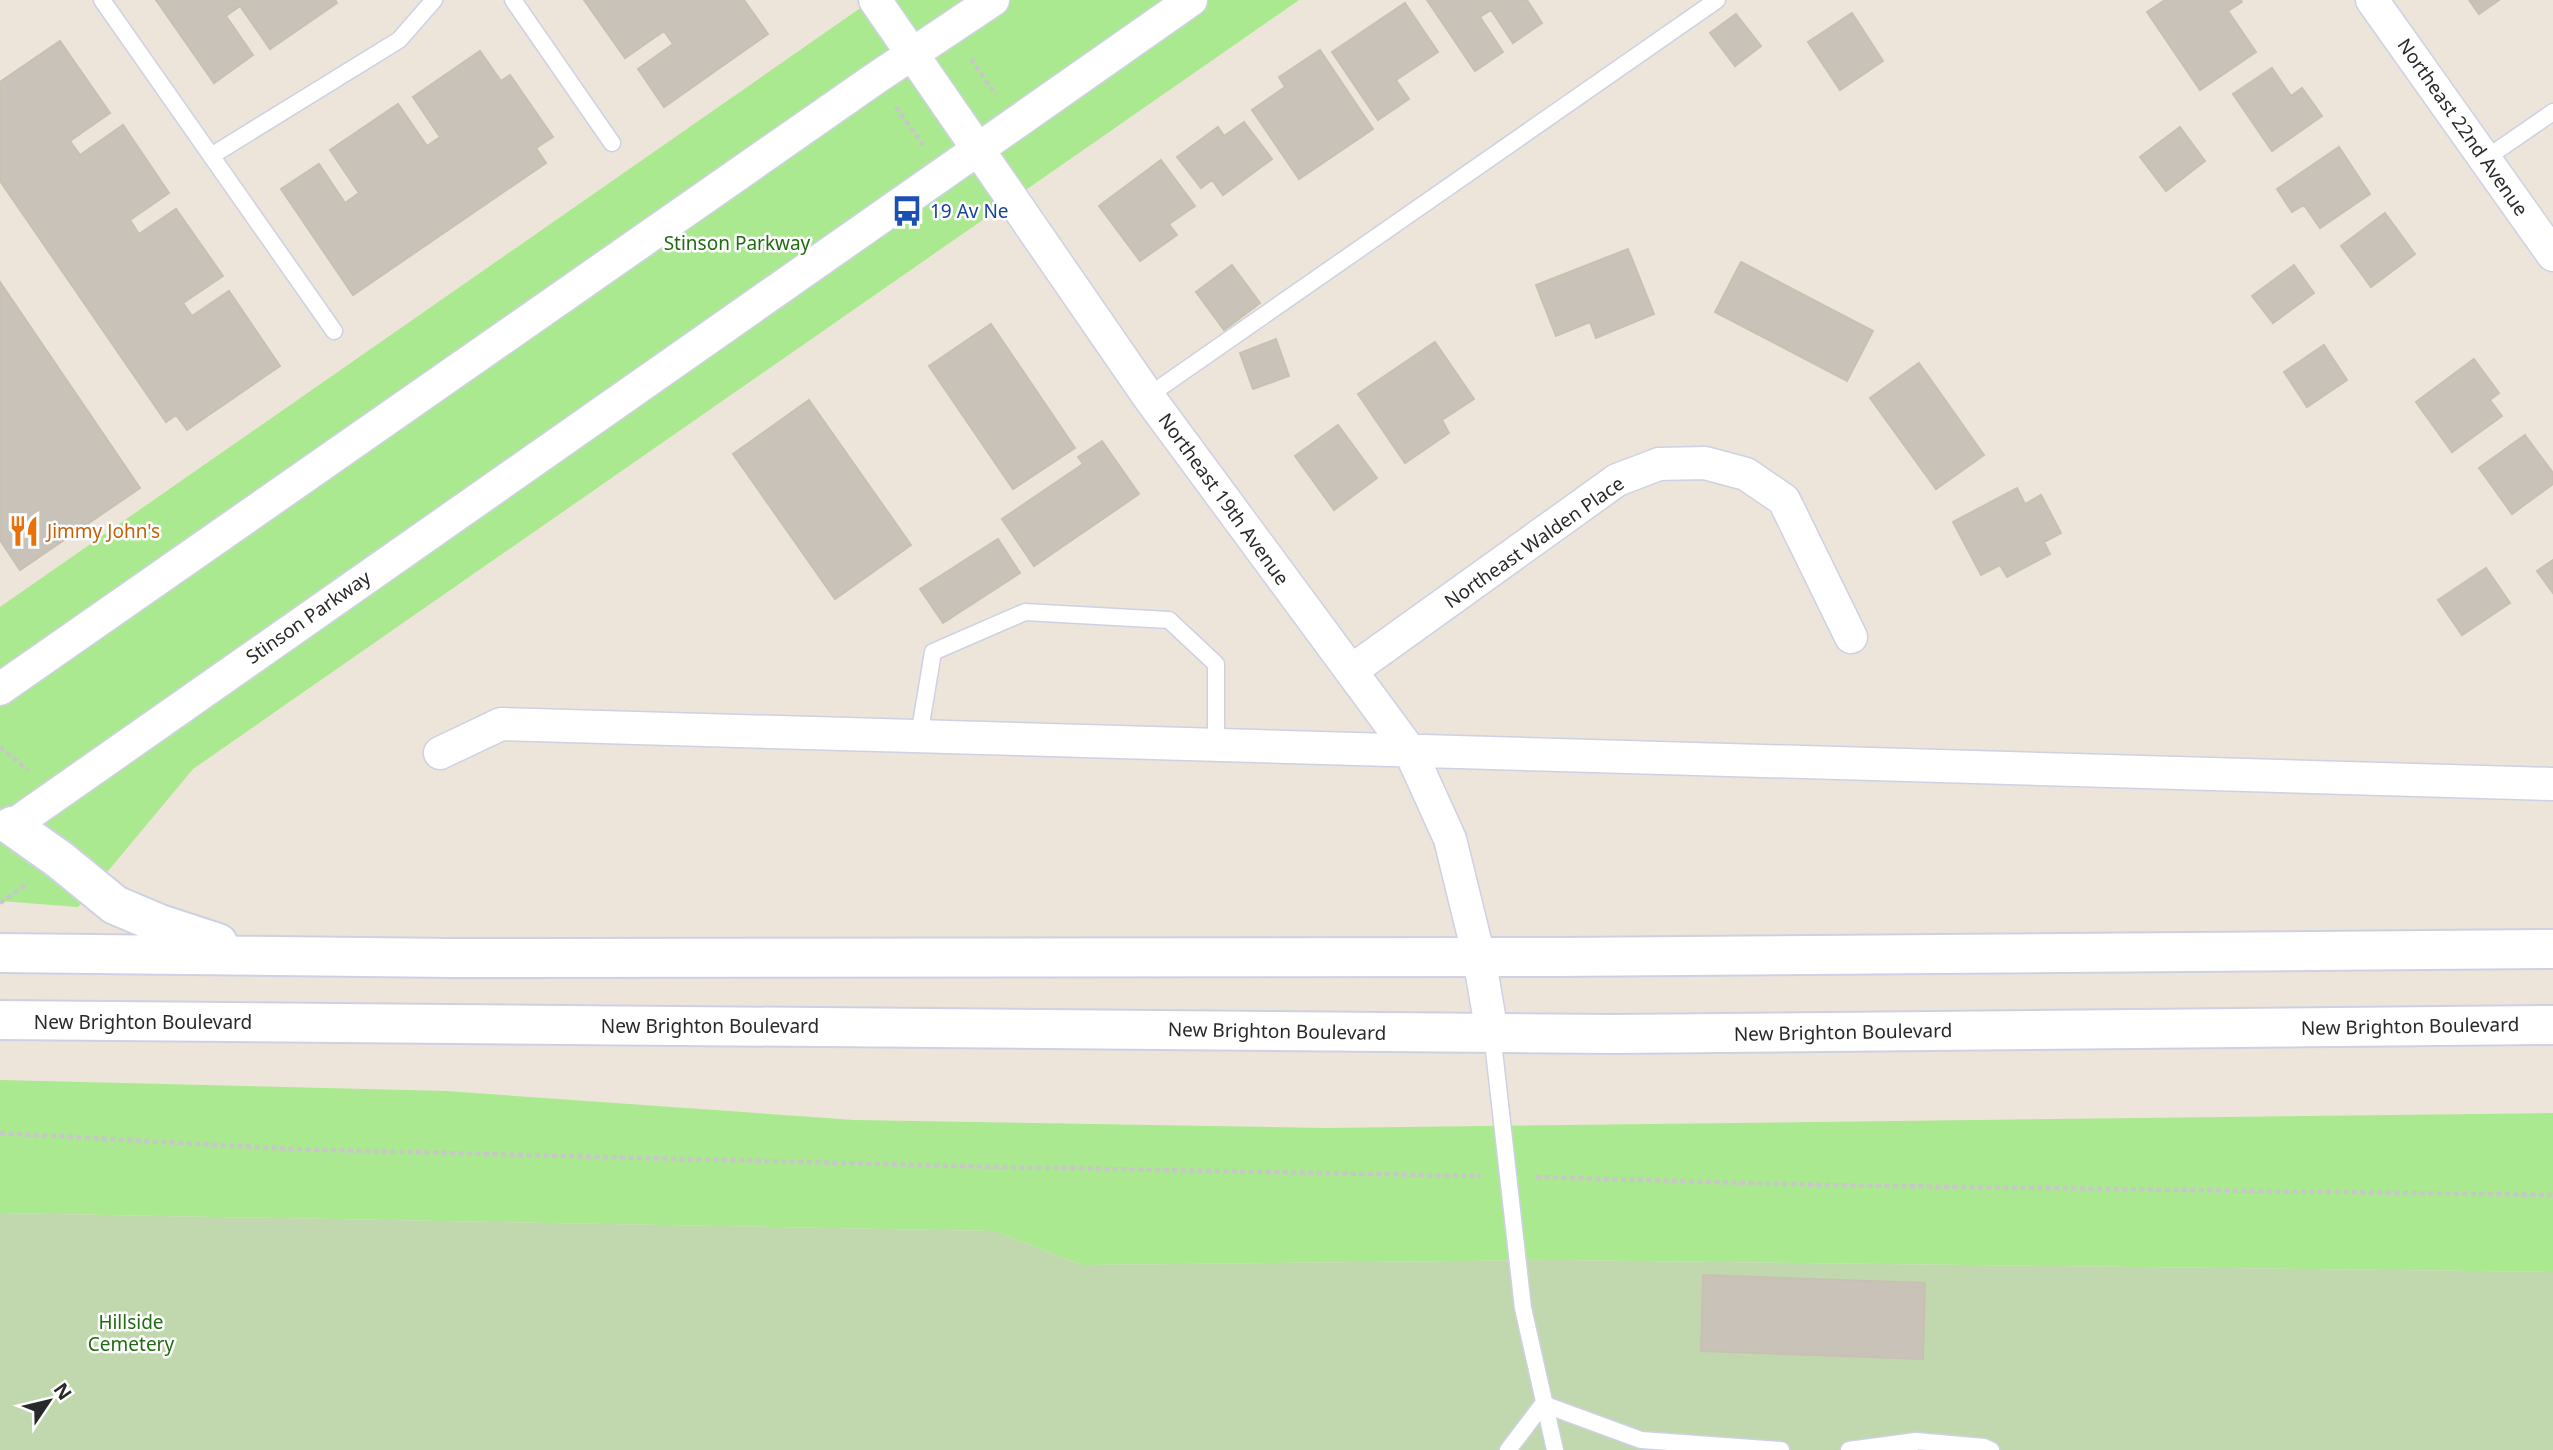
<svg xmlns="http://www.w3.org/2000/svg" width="2553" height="1450" font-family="'Noto Sans',sans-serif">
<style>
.green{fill:#aae98f}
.cemetery{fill:#c1d8ae}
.building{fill:#c8c2b9;stroke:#c8c1b2;stroke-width:2}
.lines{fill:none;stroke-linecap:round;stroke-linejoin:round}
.service-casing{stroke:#ced1e4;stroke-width:19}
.minor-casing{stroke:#ced1e4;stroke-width:35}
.secondary-casing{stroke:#ced1e4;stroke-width:42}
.path{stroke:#c7c7c7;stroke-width:4.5;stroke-dasharray:5 3.5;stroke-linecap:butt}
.service{stroke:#fff;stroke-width:16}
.minor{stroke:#fff;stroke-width:32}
.secondary{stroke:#fff;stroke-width:38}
.labels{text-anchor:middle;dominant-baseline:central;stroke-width:5;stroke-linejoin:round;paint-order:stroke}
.street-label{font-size:19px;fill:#292929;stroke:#fff}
.transit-label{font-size:19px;fill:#164399;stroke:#fff;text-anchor:start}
.park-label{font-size:19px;fill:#216c12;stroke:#fff}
.food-label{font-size:19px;fill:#c56008;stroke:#fff;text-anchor:start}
</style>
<rect width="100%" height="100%" fill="#ede5d9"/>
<!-- green -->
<path class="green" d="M872,0H1299L193,769L78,907L0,901V607Z
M0,1080L446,1091L854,1120L1325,1128L2553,1113V1272L1558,1260L1082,1265L994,1231L0,1213Z"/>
<!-- cemetery -->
<path class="cemetery" d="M0,1213L994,1231L1082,1265L1558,1260L2553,1272V1450H0Z"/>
<!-- building -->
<path class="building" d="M156,0H335L337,3L270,49L240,6L226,16L253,55L214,83Z
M584,0H744L768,34L664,107L638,69L673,44L664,31L625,58Z
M1427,0H1527L1542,23L1513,43L1491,10L1480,17L1503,52L1475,71Z
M2165,0H2241L2242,2L2228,11L2256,52L2200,90L2147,12Z
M2469,0H2499L2479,14Z
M1405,3L1438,52L1396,80L1409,99L1378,120L1332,52Z
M1852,13L1883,61L1840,90L1808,42Z
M1736,14L1761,46L1735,66L1710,33Z
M60,41L110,113L70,141L80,155L123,125L169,193L130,220L139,234L176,209L223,276L183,303L192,316L229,291L280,366L187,430L176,415L166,422L0,181V82Z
M1320,50L1373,129L1299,179L1252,110L1285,87L1279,77Z
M480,51L501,81L510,75L553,137L536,148L546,163L353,295L281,189L319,164L345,203L359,193L330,150L398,104L427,146L440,137L413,97Z
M2272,68L2291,96L2302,88L2322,116L2272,151L2233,94Z
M1244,122L1272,159L1223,195L1212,180L1201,188L1177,157L1218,127L1224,136Z
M2180,127L2205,161L2166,191L2140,157Z
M2339,147L2370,194L2320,228L2304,205L2292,212L2277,189Z
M1161,160L1195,206L1169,224L1177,235L1140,261L1099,206Z
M2385,213L2415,254L2371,287L2341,246Z
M1628,249L1654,314L1596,338L1590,322L1556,336L1536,285Z
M1741,262L1873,331L1847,381L1715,312Z
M1232,265L1260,303L1224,330L1196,292Z
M2294,265L2314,293L2273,323L2252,296Z
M0,282L140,488L20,570L0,540Z
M991,324L1075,448L1013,489L929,366Z
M1276,339L1289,376L1253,389L1240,353Z
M1435,342L1474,399L1442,420L1449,433L1405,463L1358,394Z
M2324,345L2347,380L2307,407L2284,372Z
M2474,359L2499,393L2490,400L2502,416L2452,452L2416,402Z
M1919,363L1984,455L1936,489L1870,398Z
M809,400L911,545L835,599L733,454Z
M1338,425L1377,478L1334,510L1295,456Z
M2525,435L2553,473V484L2512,514L2479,468Z
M1102,441L1139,494L1034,566L1002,519L1083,464L1078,457Z
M2017,488L2025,504L2041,495L2061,533L2044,542L2050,554L2007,577L2000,565L1981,575L1953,522Z
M998,539L1020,573L943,623L920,589Z
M2553,560V593L2537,571Z
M2486,568L2510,603L2462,635L2438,600Z
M1703,1275L1925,1283L1923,1359L1701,1351Z"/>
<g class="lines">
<defs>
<path id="service" d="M102,0L334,331
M513,0L612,143
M211,156L399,40L434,0
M2485,159L2553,112
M1148,396L1717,0
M919,736L933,652L1025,612L1169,620L1216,664V745
M1492,1033L1523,1308L1555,1450
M1508,1450L1543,1404L1641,1440L1781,1450
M1849,1450L1916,1441
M1904,1450L1916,1441L1984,1447L1991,1450"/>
<path id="minor" d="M875,0L1148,396L1410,751L1450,839L1479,957L1492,1033
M2372,0L2553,255
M1351,671L1617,480L1659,464L1705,463L1746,474L1784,500L1851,637
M0,689L876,78L993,0
M440,753L501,724L2553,784
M12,826L1191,0"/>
<path id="secondary" d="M12,826L60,860L115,905L160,924L218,943
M0,953L451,958L1557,957L2553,949
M0,1020L1611,1034L2553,1025"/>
</defs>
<!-- service casing -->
<use href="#service" class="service-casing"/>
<!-- minor casing -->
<use href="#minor" class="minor-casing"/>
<!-- secondary casing -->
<use href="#secondary" class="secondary-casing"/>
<!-- path -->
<path class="path" d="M971,59L996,95
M896,107L923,145
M0,747L28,770
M0,903L28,883
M0,1133L290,1149L999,1167L1481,1176
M1536,1177L1821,1185L2553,1195"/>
<!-- service -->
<use href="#service" class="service"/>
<!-- minor -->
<use href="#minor" class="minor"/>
<!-- secondary -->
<use href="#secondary" class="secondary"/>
</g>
<!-- icons -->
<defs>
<symbol id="bus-bare" viewBox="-9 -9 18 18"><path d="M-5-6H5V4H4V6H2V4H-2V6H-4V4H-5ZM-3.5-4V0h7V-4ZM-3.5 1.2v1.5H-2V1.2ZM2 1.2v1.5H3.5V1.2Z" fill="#1a4fb4" stroke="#fff" stroke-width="2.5" paint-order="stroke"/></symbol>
<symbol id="restaurant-bare" viewBox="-9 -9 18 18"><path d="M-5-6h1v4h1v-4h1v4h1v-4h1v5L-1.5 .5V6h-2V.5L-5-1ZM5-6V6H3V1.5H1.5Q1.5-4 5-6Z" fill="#e8710a" stroke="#fff" stroke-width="2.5" paint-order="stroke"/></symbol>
</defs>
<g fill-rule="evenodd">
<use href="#bus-bare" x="885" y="189" width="44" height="44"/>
<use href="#restaurant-bare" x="2" y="509" width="44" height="44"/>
</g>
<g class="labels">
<!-- street labels -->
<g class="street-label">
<text transform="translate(2463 127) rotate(55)">Northeast 22nd Avenue</text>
<text transform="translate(1224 499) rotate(54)">Northeast 19th Avenue</text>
<text transform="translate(1534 542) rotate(-35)">Northeast Walden Place</text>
<text transform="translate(308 617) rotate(-35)">Stinson Parkway</text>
<text x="143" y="1022">New Brighton Boulevard</text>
<text x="710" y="1026">New Brighton Boulevard</text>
<text transform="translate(2410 1026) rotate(-1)">New Brighton Boulevard</text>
<text transform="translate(1277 1031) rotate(1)">New Brighton Boulevard</text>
<text transform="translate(1843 1032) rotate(-1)">New Brighton Boulevard</text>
</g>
<!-- transit labels -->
<g class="transit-label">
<text x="930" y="211">19 Av Ne</text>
</g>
<!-- park labels -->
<g class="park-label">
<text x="737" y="243">Stinson Parkway</text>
<text x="131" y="1322">Hillside<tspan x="131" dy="22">Cemetery</tspan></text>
</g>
<!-- food labels -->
<g class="food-label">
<text x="47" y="531">Jimmy John's</text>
</g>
</g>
<!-- north arrow -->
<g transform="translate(49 1401) rotate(55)" stroke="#ffffff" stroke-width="5" paint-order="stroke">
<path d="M0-5L12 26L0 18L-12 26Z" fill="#292929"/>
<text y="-10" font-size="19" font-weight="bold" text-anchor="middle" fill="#292929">N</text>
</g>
</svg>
